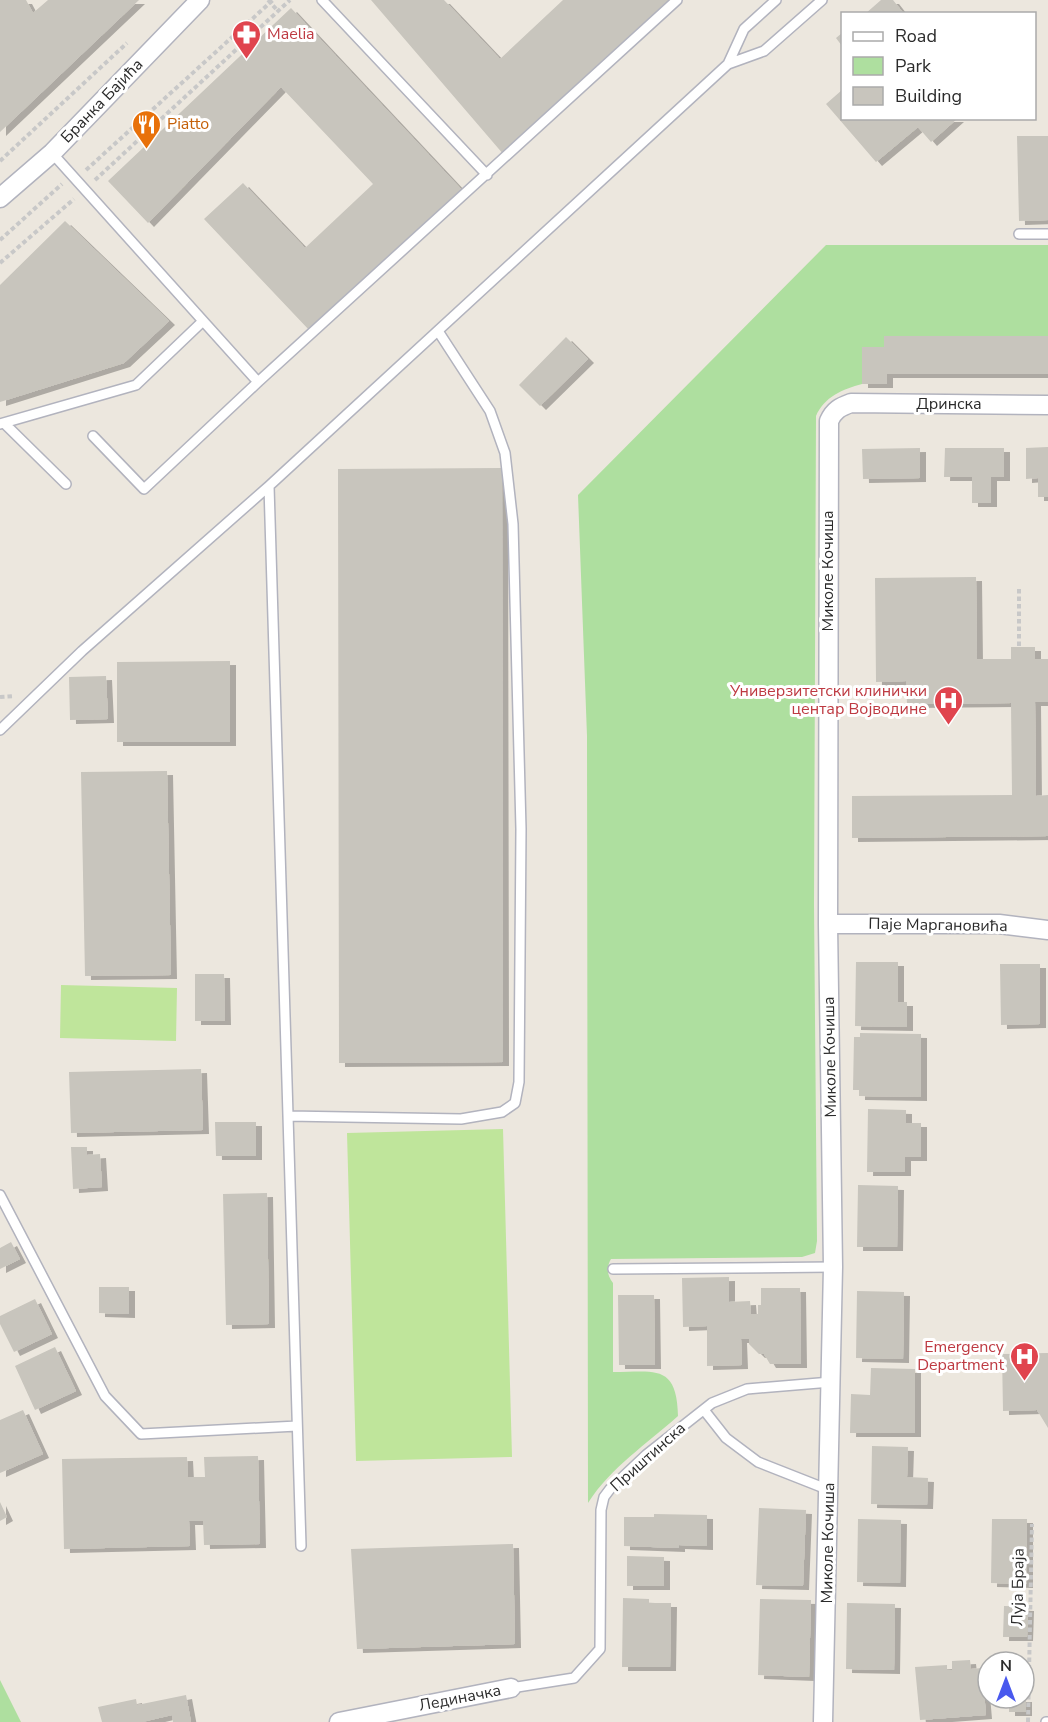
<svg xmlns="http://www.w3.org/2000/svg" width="1048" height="1722" font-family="'Nunito Sans',sans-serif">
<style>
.green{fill:#aedf9f}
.pitch{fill:#bfe59b}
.building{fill:#c8c5bd;filter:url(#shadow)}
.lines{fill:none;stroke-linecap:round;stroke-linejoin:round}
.lane-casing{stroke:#b2b3be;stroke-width:12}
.street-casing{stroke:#b2b3be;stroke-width:21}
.path{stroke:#c8c8c8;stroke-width:4;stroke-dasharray:4.5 3;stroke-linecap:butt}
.lane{stroke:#fff;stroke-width:9}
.street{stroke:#fff;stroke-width:18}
.labels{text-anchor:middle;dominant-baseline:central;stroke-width:6;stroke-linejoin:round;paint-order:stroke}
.health-label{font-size:16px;fill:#be3a42;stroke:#fff;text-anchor:end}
.street-label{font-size:16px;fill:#2b2b2b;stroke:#fff}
.food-label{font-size:16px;fill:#c56008;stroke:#fff;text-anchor:start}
</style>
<defs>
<filter id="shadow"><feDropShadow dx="6" dy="4" stdDeviation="0" flood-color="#0004"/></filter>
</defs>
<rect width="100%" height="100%" fill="#ece7de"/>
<!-- green -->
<path class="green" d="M826,245H1048V336H884V347H862V384C843,389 824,397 816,416L814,905L817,1241L815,1253L802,1257L611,1259C606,1268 607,1275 613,1283V1372C654,1372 677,1363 678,1416C647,1444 611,1467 588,1503L587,736L578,495Z
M0,1680L21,1722H0Z"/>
<!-- pitch -->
<path class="pitch" d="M61,985L177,988L176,1041L60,1038Z
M503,1129L512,1457L356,1461L347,1133Z"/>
<!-- building -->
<path class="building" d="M0,0H26L33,13L48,0H139L0,132Z
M371,0H444L500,59L563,0H672L504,155Z
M881,0H893L904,14H865Z
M291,8L461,189L310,331L204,219L243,183L305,248L373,184L281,87L148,223L108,181Z
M842,33V46L836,38Z
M842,90V118H958L931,142L918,127L876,162L826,104Z
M1017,136H1048V220L1019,221Z
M65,221L169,321L124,363L0,402V285Z
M884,336H1048V374H887V384H862V347H884Z
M566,337L588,359L540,406L519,385Z
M1048,447V497H1038V478L1026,479V448Z
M920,448V478L863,479L862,449Z
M945,448H1004V477H991V503H972V477H944Z
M502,468L503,1062L339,1063L338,469Z
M976,577L977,659H1011V647H1035V659H1048V702H1035L1036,796L1048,795V836L852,838V796L1012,795L1011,703L907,704L906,681L876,682L875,578Z
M230,661V742H117V662Z
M106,676L108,719L70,720L69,677Z
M167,771L171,975L85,976L81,772Z
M856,962H898V1002H907V1027L855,1026Z
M1000,964H1040V1024L1001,1025Z
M195,974H224L225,1021H195Z
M860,1033L921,1034V1097L859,1096V1090H853L854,1037H860Z
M201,1069L203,1130L71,1133L69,1072Z
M868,1109L906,1110V1123H921V1157H905V1172H867Z
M215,1122H256V1156H216Z
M71,1147H87V1155L100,1154L102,1187L73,1189Z
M858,1185L898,1186L897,1247H857Z
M267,1193L269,1324L226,1325L223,1194Z
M11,1242L20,1259L0,1269V1248Z
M729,1277V1302L750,1301L751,1314H758V1305H761V1288H800L801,1364H770L764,1354H759L749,1344V1339H741L742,1365L707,1366V1326L683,1327L682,1278Z
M99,1287H129V1314L99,1313Z
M857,1291L904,1292L903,1359L856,1358Z
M618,1295H654L655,1365H619Z
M35,1299L52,1334L14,1352L0,1324V1316Z
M55,1347L76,1391L35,1410L15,1366Z
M1048,1353V1428L1037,1410L1003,1411L1002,1354Z
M871,1368L915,1369V1433H850L851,1394L870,1395Z
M23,1410L43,1454L0,1473V1420Z
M872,1446L908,1447L907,1477L928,1478L927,1505L871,1504Z
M258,1456L260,1544L204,1545L203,1521H189L190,1546L64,1549L62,1459L187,1457L188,1477H205L204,1457Z
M0,1502L7,1517L0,1521Z
M759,1508L806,1510L803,1586L756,1585Z
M654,1514L707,1515V1546L679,1545V1548L624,1546V1517H654Z
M858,1519L901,1520L900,1583L857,1582Z
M992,1519H1027V1584L991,1583Z
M513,1544L515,1644L357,1649L351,1549Z
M627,1556L664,1557V1586H627Z
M623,1598L649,1599V1603H671L670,1667H622Z
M760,1599L811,1600L809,1677L758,1675Z
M847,1603L895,1604L894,1670L846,1669Z
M1004,1606L1028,1607L1027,1637H1003Z
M970,1660L971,1669L982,1668L986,1715L920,1720L915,1667L947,1665V1670H952V1661Z
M186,1695L191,1722H173L172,1715L142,1722H102L98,1707L136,1699L137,1705Z
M1009,1698H1026V1712H1009Z"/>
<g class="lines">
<defs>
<path id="lane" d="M322,0L487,175
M728,64L744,29L776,0
M52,153L258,382
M1019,234H1048
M4,423L66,484
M0,424L136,385L203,321
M93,436L144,489L258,382L677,0
M269,486L301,1546
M0,730L82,651L269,486L728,64L764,51L822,0
M288,1116L461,1119L502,1112L515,1103L519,1082L521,829L513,524L505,453L490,411L438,331
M0,1195L105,1396L141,1434L297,1426
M613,1269L833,1267
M704,1410L726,1438L758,1462L829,1490
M511,1688L574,1678L600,1649L601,1510L604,1497L610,1489L646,1455L712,1403L747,1389L831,1382
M1046,1722H1048"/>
<path id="street" d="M0,198L52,153L200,0
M828,924H999L1048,930
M339,1722L511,1688
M823,1722L833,1267L828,924L829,421C834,410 840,407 851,403L1048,405"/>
</defs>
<!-- lane casing -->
<use href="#lane" class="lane-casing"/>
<!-- street casing -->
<use href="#street" class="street-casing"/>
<!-- path -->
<path class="path" d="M268,0L278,11
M0,161L127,43
M86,170L273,0
M95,180L290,0
M0,240L62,184
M0,263L74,199
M1019,589V647
M0,697L14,696
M1028,1722L1032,1524"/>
<!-- lane -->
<use href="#lane" class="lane"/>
<!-- street -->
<use href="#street" class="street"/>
</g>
<!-- icons -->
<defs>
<symbol id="pharmacy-pin" viewBox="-11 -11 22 30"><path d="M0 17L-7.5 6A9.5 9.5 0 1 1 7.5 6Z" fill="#e0444e" stroke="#fff"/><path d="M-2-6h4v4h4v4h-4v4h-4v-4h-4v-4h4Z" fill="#fff"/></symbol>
<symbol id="restaurant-pin" viewBox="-11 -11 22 30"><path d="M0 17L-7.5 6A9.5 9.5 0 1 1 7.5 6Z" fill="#e8710a" stroke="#fff"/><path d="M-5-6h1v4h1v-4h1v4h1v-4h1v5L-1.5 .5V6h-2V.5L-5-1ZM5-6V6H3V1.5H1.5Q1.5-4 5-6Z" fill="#fff"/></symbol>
<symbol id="hospital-pin" viewBox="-11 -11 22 30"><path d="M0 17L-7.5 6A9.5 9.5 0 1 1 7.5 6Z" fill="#e0444e" stroke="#fff"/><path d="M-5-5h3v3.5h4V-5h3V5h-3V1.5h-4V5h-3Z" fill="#fff"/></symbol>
</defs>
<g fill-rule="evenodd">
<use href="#pharmacy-pin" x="230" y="18" width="33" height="45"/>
<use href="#restaurant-pin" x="130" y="108" width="33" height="45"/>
<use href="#hospital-pin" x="932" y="684" width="33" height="45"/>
<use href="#hospital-pin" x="1008" y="1340" width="33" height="45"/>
</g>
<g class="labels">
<!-- health labels -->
<g class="health-label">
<text x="267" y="34" text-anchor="start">Maelia</text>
<text x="927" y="691">Универзитетски клинички<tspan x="927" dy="18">центар Војводине</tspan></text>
<text x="1004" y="1347">Emergency<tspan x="1004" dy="18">Department</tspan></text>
</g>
<!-- street labels -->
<g class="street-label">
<text transform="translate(102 101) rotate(-46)">Бранка Бајића</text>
<text x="949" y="404">Дринска</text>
<text transform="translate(828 571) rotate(-90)">Миколе Кочиша</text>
<text transform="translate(938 925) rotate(1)">Паје Маргановића</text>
<text transform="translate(830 1057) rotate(-91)">Миколе Кочиша</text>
<text transform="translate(648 1457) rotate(-42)">Приштинска</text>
<text transform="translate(828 1543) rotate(-89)">Миколе Кочиша</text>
<text transform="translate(1018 1587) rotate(-89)">Луја Браја</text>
<text transform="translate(460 1698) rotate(-11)">Лединачка</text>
</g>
<!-- food labels -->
<g class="food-label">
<text x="167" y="124">Piatto</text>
</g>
</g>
<!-- legend -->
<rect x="841" y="12" width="195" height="108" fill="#ffffff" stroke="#aaaaaa" stroke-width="1.5"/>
<rect x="853" y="32" width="30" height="9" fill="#ffffff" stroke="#aaaaaa" stroke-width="1.5"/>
<text x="895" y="42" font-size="18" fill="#2b2b2b">Road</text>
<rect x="853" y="57" width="30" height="18" fill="#aedf9f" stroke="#aaaaaa" stroke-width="1.5"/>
<text x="895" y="72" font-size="18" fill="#2b2b2b">Park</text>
<rect x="853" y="87" width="30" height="18" fill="#c8c5bd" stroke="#aaaaaa" stroke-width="1.5"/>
<text x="895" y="102" font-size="18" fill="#2b2b2b">Building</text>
<!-- north arrow -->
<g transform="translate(1006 1680)"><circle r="28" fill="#ffffff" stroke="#aaaaaa" stroke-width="1.5"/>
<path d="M0-4.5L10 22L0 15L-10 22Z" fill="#4959ee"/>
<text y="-9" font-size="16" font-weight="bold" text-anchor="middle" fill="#2b2b2b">N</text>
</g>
</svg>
